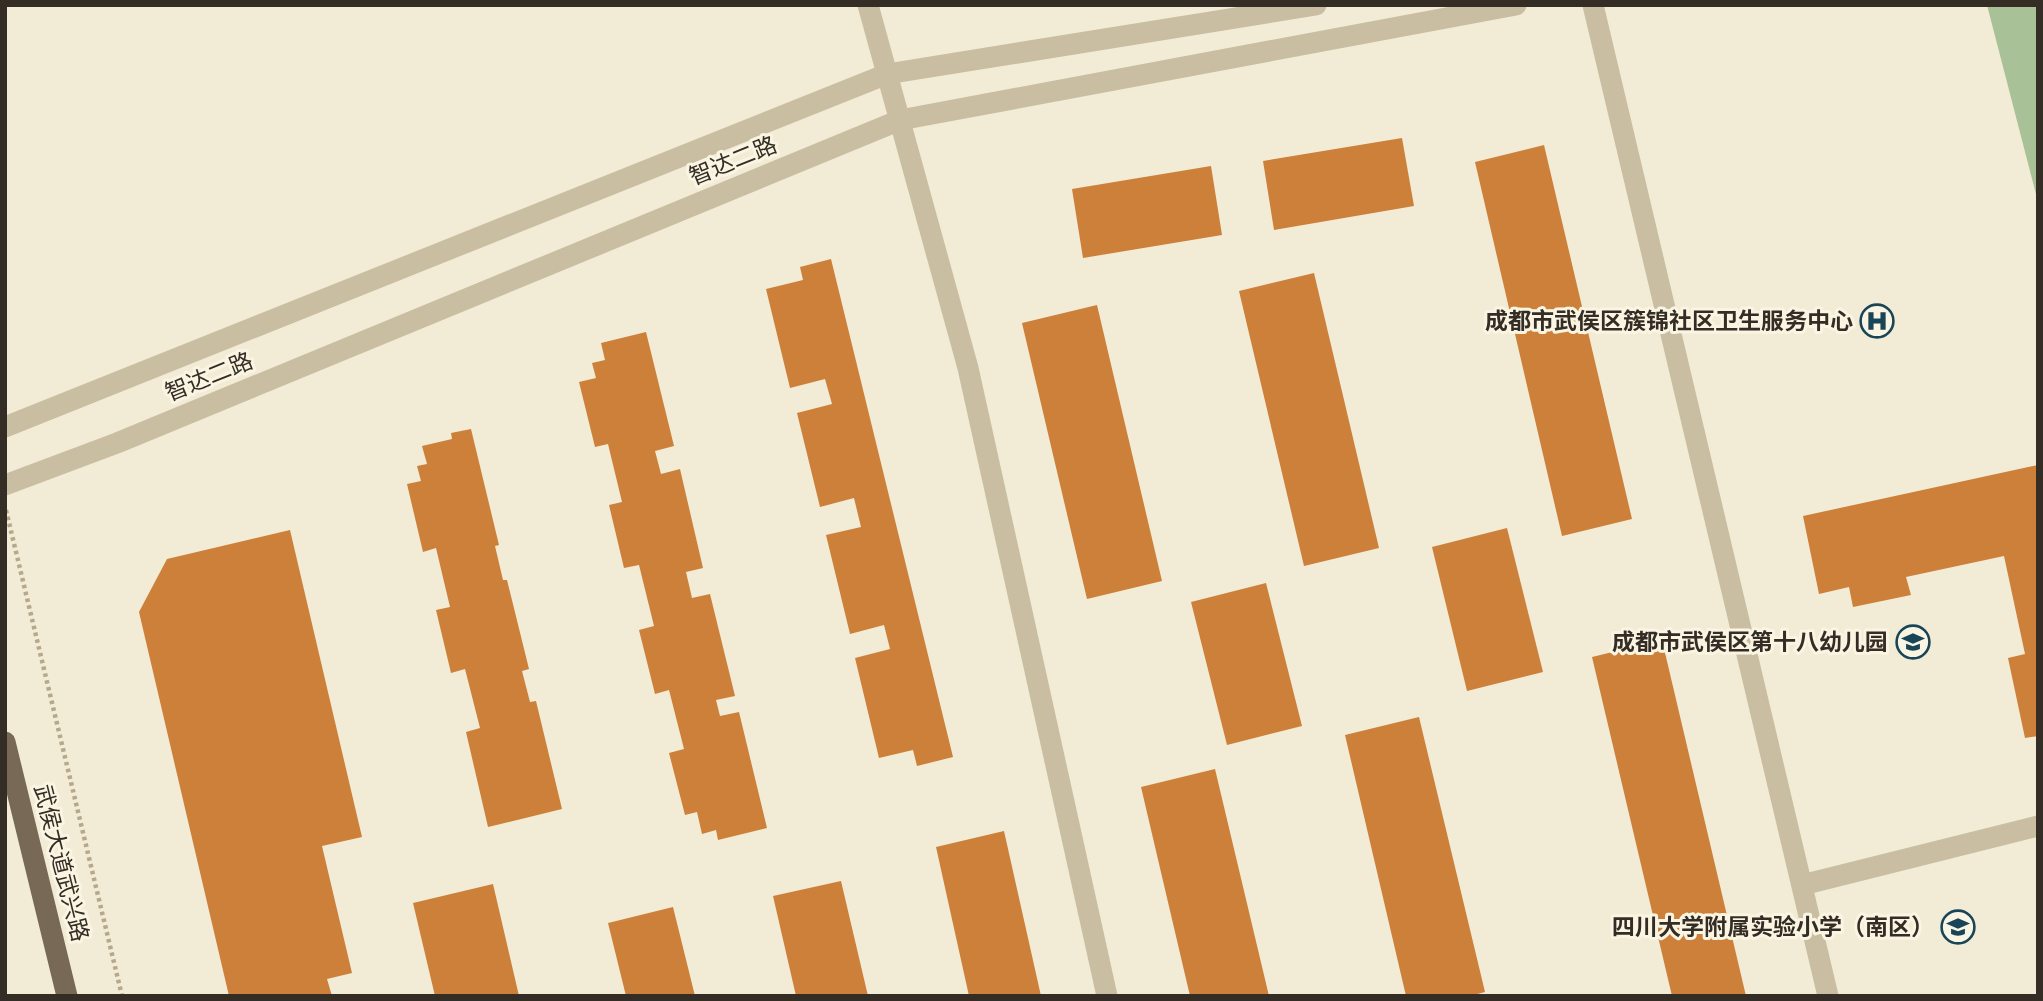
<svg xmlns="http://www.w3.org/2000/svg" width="2043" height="1001" font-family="'Roboto Condensed','Noto Sans SC',sans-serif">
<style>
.green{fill:#a9c196}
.building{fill:#cd8039}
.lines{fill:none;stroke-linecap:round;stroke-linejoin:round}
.path{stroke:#b6a88c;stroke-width:4.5;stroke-dasharray:3.5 3.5;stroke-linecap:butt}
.minor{stroke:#cabea2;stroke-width:21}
.major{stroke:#776955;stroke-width:21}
.labels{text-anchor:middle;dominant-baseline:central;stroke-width:6;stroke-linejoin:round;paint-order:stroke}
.street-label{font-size:23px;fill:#342d25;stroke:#faf5e2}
.poi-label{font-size:23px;font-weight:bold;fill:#342d25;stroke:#faf5e2;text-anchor:end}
</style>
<rect width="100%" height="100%" fill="#f2ebd6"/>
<!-- green -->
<path class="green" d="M1987,5H2038V202Z"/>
<!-- building -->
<path class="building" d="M1402,138L1414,206L1274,230L1263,161Z
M1544,145L1632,519L1562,536L1475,162Z
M1211,166L1222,235L1083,258L1072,189Z
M831,259L953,757L917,766L913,750L879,758L855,658L890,649L884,625L850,634L826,535L861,527L854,498L820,507L797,413L832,404L825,379L790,388L766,289L803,280L800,267Z
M1314,273L1379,548L1304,566L1239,291Z
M1097,305L1162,581L1087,599L1022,323Z
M646,332L674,446L655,451L661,474L680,469L703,568L686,572L692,598L710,594L735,696L716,700L720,716L739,712L767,828L718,840L716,830L702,834L697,812L685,815L669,753L684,749L669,690L655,694L639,630L654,626L639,565L624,568L609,505L622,502L608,444L595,447L579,382L596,378L592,363L605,360L601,343Z
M471,429L499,545L495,546L503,580H507L529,669L522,671L530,702L536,701L562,809L488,827L466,732L480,728L465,669L451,673L436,610L450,607L436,548L423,552L407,484L421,481L417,466L427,464L422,446L452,439L451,433Z
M2038,465V736L2025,738L2008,658L2025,654L2004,556L1906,577L1911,595L1853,607L1849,587L1819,594L1803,516Z
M1507,528L1543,672L1467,691L1432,547Z
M290,530L362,837L322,846L352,973L327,979L332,996H229L139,612L167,559Z
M1266,583L1302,726L1227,745L1191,602Z
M1662,640L1746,996H1672L1592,657Z
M1419,717L1485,992L1470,996H1406L1345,735Z
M1215,769L1269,996H1190L1141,787Z
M1004,831L1041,996H969L936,847Z
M841,881L868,996H796L773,896Z
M493,884L519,996H435L413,903Z
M673,907L695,996H626L608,923Z"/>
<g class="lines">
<!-- path -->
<path class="path" d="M6,510L122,996"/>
<!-- minor -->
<path class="minor" d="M868,5L968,368L1107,996
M1593,5L1828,996
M5,427L887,74L1316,5
M5,485L117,443L900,120L1516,5
M1802,885L2038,826"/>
<!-- major -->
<path class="major" d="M5,742L67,996"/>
</g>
<!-- icons -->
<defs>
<symbol id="hospital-ring" viewBox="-11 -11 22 22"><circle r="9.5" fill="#faf5e2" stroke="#194558" stroke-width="1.5"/><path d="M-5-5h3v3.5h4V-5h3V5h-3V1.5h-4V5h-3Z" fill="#194558"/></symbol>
<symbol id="school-ring" viewBox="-11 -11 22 22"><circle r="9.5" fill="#faf5e2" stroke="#194558" stroke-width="1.5"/><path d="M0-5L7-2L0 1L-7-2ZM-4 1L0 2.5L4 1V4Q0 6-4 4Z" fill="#194558"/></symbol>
</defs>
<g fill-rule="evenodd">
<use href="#hospital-ring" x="1858" y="302" width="38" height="38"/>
<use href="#school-ring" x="1894" y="623" width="38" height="38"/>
<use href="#school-ring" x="1939" y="908" width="38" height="38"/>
</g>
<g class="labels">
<!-- street labels -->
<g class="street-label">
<text transform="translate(733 161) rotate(-22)">智达二路</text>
<text transform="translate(209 377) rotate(-22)">智达二路</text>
<text transform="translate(61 863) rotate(76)">武侯大道武兴路</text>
</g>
<!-- poi labels -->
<g class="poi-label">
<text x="1853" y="321">成都市武侯区簇锦社区卫生服务中心</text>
<text x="1888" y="642">成都市武侯区第十八幼儿园</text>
<text x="1934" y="927">四川大学附属实验小学（南区）</text>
</g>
</g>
<!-- border -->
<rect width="2043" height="1001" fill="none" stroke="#342d25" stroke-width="14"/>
</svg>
